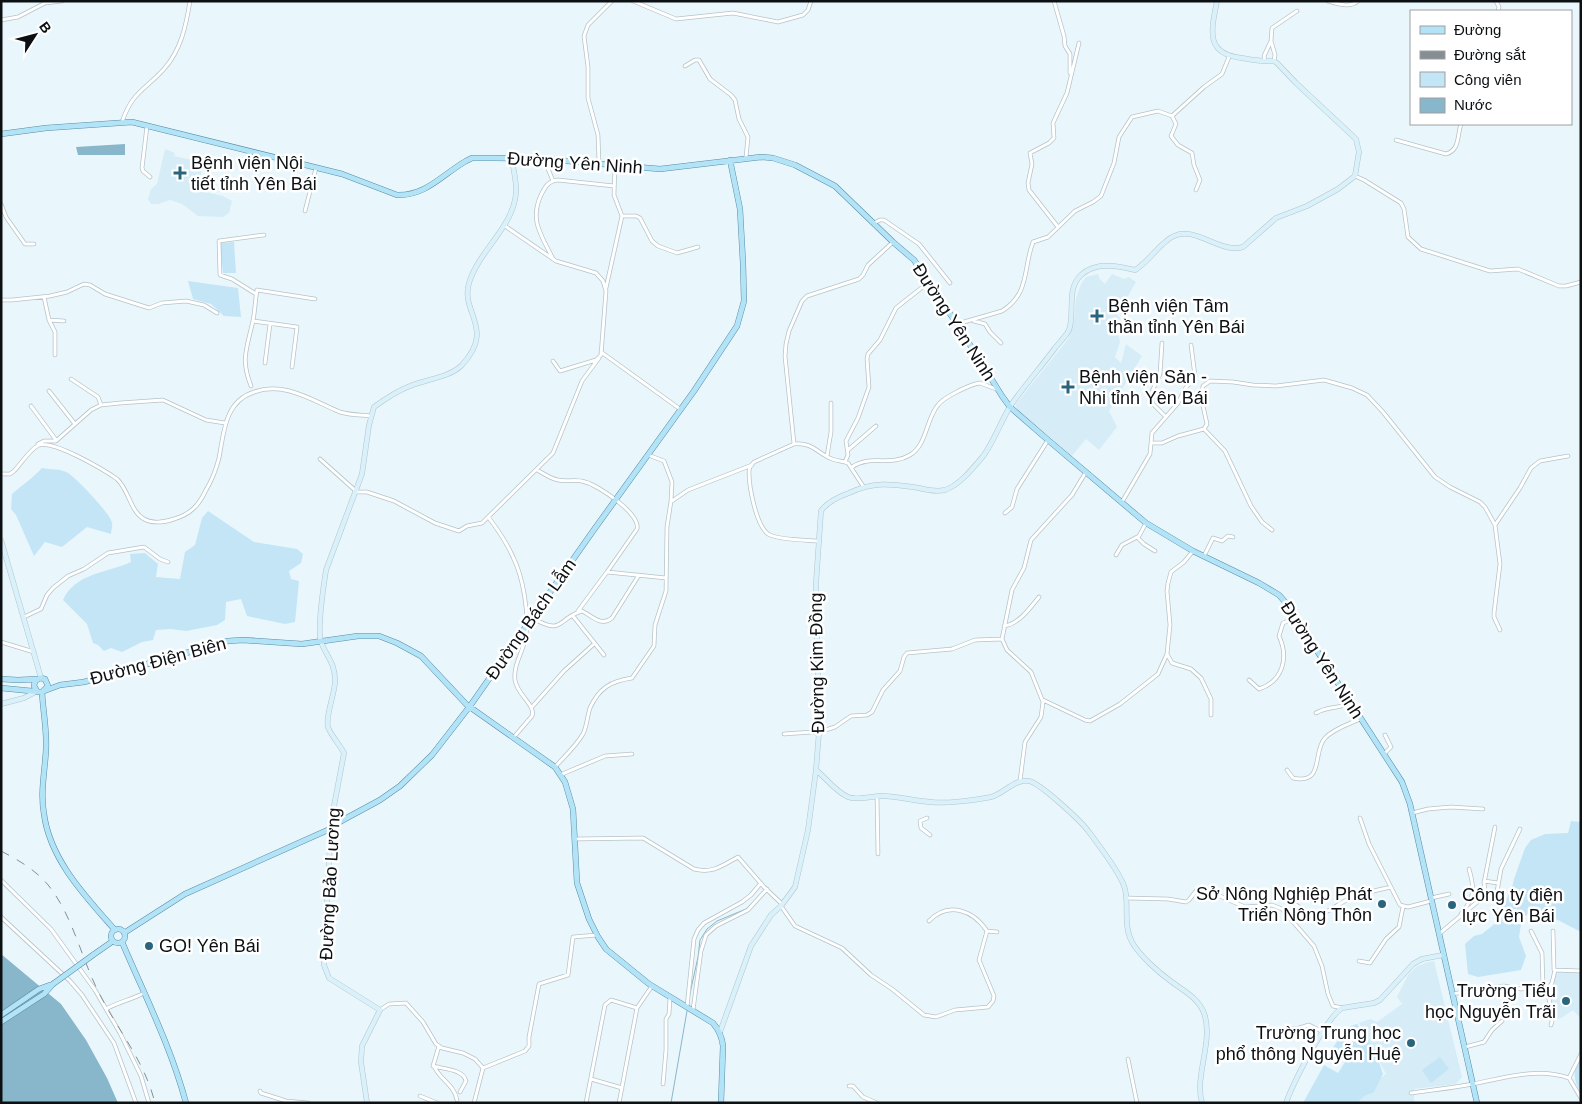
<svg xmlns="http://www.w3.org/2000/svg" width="1582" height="1104" font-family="Arial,sans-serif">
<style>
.built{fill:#d6ecf6}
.green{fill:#c3e5f5}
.water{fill:#88b6ca}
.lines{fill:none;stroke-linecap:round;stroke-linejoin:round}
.stream{stroke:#88b6ca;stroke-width:1}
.street-casing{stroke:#b6c3c9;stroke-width:4.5}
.secondary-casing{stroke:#b6c3c9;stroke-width:5.5}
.primary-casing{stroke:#588da4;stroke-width:6}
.street{stroke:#fff;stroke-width:3}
.secondary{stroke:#d9f1fb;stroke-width:4.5}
.primary{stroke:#b3e3f7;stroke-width:5}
.rail{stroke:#858e93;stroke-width:1;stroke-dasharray:9 9;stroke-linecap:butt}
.primary-bridge-casing{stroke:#588da4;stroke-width:6;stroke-linecap:butt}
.primary-bridge{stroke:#b3e3f7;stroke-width:5}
.poi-dot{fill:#29667d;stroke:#fff;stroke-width:2}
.labels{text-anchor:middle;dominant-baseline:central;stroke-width:5;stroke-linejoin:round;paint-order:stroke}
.poi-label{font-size:18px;fill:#0c1013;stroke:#fff;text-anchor:start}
.street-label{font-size:18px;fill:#0c1013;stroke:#fff}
</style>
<rect width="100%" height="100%" fill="#e9f7fd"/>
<!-- built -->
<path class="built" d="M165,149L175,153L174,156L201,162V191L223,196L232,201L229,213L223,217L198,216L182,204L170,200L158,204H151L148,199L151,189L157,184Z
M1098,274L1099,278L1105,284L1112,274L1124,279L1129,277L1136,282L1117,315L1120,318L1116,324L1120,342L1115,357L1121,363L1126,344L1142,356L1109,411L1117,427L1099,450L1086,439L1072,456L1018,410L1015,405L1068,339L1074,321L1076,298L1081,284L1086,277Z
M1434,961L1462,1077L1456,1084L1414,1089V1103H1356L1354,1099L1386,1074L1359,1023L1370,1019L1377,1022L1402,1004L1397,997L1408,975L1416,967L1425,963Z
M1557,970L1581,973V1019L1573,1010L1563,1017L1555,1020L1549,992L1553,991L1552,987Z"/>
<!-- green -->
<path class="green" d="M234,242L236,273H223L220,243Z
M188,281L238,288L241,317L224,316L211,304L193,299Z
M42,468C51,470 60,468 68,473C76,478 111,514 112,523C113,526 111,531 111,534L87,527L62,547L45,542L34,556L16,515L11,509L12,494C22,485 33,478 42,468Z
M208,511L254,542L297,549L303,554L301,563L289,571L291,579L299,581L295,622L285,624L247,616L241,599L226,602L225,620L217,625L186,631L171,629L156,630L153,640L142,642L122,652L111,648L104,651L98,645L93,643L87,624L63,600C75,573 107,573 131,562L130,554L145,553L158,564L156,577L180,579L185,552L195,545L202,518Z
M1571,821L1581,822V932L1554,918L1546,920L1536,909L1522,918L1519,937L1526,956L1521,970L1478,977L1468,974L1465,944L1474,936L1482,934L1502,918L1504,904L1512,888L1514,879L1525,848L1531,840L1545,834L1568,833Z
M1357,1024L1375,1050L1383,1074L1374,1092L1364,1096L1359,1101V1103H1303L1324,1065L1338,1073L1347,1059L1331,1050L1348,1027Z
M1440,1057L1449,1069L1431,1083L1422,1070Z
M1581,1058V1094C1573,1078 1572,1072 1581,1058Z"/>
<!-- water -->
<path class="water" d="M125,144V155H78L76,147Z
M1,954L61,1004L86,1040L107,1078L118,1103H1Z"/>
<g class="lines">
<!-- stream -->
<path class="stream" d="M689,998L698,957L700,940L707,929L717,921L746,909L756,899
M671,1103L687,1011"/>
<defs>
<path id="street" d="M633,1L676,19L733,13L778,22L803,15L808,10L811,1
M1054,1L1064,36L1065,46L1070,54V73
M1328,1C1338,4 1350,8 1358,1
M1496,1L1499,7L1498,11
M1,20L18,17L45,3L62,1
M1271,41L1272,28L1297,11
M1265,61L1264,56L1271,41L1275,55L1274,61
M685,66L695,60H699L710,79L731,95L735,100L739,119L748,137L746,157
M1172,116L1176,124L1171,136L1178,145L1192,153L1194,165L1200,180L1196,190
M122,122C132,92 145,90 164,69C181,50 186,26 190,1
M147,126L142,168L143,171L150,177
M1396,140L1446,154C1460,150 1457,136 1461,124
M544,159L553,181
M599,163L598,135L588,98V67L584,36L588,25L612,1
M615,166L614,195L622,216H636L640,218L652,241L658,246L677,253L698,247
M1355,176L1364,180L1401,203L1404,209L1408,237L1421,249L1490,271L1518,269L1559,286H1566L1581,282
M1,204L6,217L25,244H34
M305,211L316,168
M874,223L880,220H884L919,244L950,283
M505,226L556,261L596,273L603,281L606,291L601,355L596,360L560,371L553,361
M1058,227L1029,190L1028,183L1032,164L1030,153L1049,143L1054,138L1053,123L1067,93L1079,43
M553,259C542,236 529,221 541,195C545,187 548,181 558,180L614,186
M606,288L622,216
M256,294L232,279L220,275L219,241L264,235
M44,297L49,320L55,332V355
M1,300H12L50,296L67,292L84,284L90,285L105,294L149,308L162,303L186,301L204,305L217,313
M49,320L64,321
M253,321L297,327L292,367
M974,321L985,324L990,332L1001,343
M957,324L1002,311C1030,294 1023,268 1033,242L1048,237L1075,211L1093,202L1101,196L1114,163L1119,137L1132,117L1158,111L1172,116L1204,87L1222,74L1229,57
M1162,343L1160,374L1149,398L1153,404L1166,417
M601,352L680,409
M265,363L270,324
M71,379L98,397L101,405
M251,386C241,360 246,351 252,325C255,314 255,301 257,290L315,299
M49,391L75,424
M31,406L56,440
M1204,429L1225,451L1251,506L1262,522L1272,530
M1152,443H1162L1178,436L1204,429L1207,424L1201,397L1203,386L1210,381L1233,382L1253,385L1276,386L1324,380L1352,388L1367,395L1383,412L1435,477L1450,487L1480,502L1485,507L1495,525
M38,444L44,441H56L91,410L101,405L120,403L163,400L206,420L225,423
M794,444L785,356L786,344L789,331L802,301L807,296L859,279L863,275L868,265L893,242
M848,450L876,426
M827,456L831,432V403
M320,459L357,492H367L394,501L435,523L459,531L467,526L482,523L553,453L582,381L599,358
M845,462L848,455L846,441L858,418L869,387L867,359L868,354L880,340L896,308L929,282
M852,467C871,454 890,467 910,455C927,445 926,419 938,405C944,397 966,387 975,384L980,383L996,389
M537,470C543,473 551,479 558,480C567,482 576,479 585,482C598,485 641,514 637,529L607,572
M1,474H10L14,471C20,465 31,448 39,445C54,440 104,470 117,479C129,490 130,511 144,519C153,524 165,522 174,519C191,514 199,505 206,490C212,480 216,470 219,458C224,433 224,402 254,392C285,381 313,401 340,412C350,415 361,415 370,416
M672,501L688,490L752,465
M1122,502L1150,454L1152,433L1178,403L1185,389L1195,376L1191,345
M1005,513L1012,507L1017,489L1048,440
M489,518C498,530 507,543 513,557C523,577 529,612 526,635C524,651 513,664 515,680C517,695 536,705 532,716L514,737
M1138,538L1144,544L1155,551
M818,541C806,540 777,540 768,534C756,525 749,487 749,472C749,468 751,465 754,462L794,444C813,442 818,454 832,459C837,461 843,461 848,463L863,486
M1193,551L1184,562L1171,572L1168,583L1167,591L1170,625L1167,654L1172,663L1191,669L1201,678L1211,699V715
M1116,555L1122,545L1139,536L1146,523
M1204,556L1213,538L1222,541L1228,536L1233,537
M578,611L607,572L666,578
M573,616L604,655
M24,617L41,609L47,595L53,588L68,576L84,569L108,553L144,547L160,559L168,562
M532,618C565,636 556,619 582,611C592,616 601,627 612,618L639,575
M1004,626C1019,624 1030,608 1039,597
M1500,630L1494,617V613L1500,564L1495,525L1520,488L1531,468L1540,461L1568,456
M1,642L34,652
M1249,680L1259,689C1283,681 1289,658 1279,636L1283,623L1295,618
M1043,700L1085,720L1090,721L1120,704L1158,674L1167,654
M532,707L564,671L594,644
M1316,713C1327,706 1339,709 1350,703
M819,732L835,727L851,716L867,715L872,712L883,690L900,671L904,657L907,653L952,649L975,640L1002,639
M784,734L812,732L819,734
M1384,754L1391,747L1385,735
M555,767C564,757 576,746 583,734C587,726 587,717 590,708C599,688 611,681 632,678L654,646L655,625L666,591L667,527L671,501L672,482L664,461L648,455
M1287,770L1293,778C1325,785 1312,752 1325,738C1333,729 1349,724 1360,719
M560,775L605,756L632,754
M1020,781L1025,742L1041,717L1043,702L1031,672L1007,650L1002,639L1012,590L1024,568L1031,540L1072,495L1086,472
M877,796L878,854
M1412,813L1428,809L1451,807L1483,809
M927,818L920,821L921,828L930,835
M1360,818L1369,844L1400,905L1408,907L1431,901
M575,839L643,838L694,869C713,874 723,865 738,857L764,887L782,904
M1,880L51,929L95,990L120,1033L141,1076L149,1103
M1484,881L1498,883
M1496,897L1501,869L1520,829
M1126,898L1168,899L1186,902L1189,900L1196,891L1206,890L1245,907L1272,905L1282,909L1314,946L1322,966L1328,994L1333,1006L1342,1008
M1431,898L1449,894
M1296,905L1314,916C1329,914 1339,902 1353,897C1365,892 1379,890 1391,887
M781,906L795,926L842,948L871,975L892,989L924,1015L936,1017L955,1010L988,1007L993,1001L994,996L979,960L987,931C973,910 948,901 929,921
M1461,914C1475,897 1475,890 1469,869
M1,917L70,981L82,995L114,1043L136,1103
M987,931L997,932
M1531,931L1542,953L1543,987
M1553,931L1554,970
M1439,934L1482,898L1485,890L1484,883L1495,827
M1359,961L1370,963L1386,939L1399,927L1403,907
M1546,986L1553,1017L1551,1025
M1452,994L1494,987L1504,986L1521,989L1550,986L1552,983L1555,970L1581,971
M687,1007L694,939L698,930L704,923L742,902L751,895L761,883
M106,1009C118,1002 131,1000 144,993
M380,1010L389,1004L406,1003L423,1022L436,1044L442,1048L463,1053L475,1059L483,1068L525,1051L529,1046V1037L539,984L568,975L573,937L597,935
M693,1010L701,951L706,935L716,926L748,910L767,889
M1286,1029L1299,1028L1309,1025L1323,1032
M439,1046L433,1066C443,1069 463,1069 466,1081L460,1092
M1465,1047L1484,1042L1492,1030L1502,1021
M1128,1059L1137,1103
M434,1066C439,1079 454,1084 457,1100
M1569,1078L1581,1054
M591,1079L622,1088
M663,1084L666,1050V1019L669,1014L670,998
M849,1086H853L863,1097L877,1103
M260,1091L261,1093L286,1101L308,1103
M1411,1093C1431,1090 1453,1088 1473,1084C1504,1078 1537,1067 1569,1078L1581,1098
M420,1096L437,1103
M474,1103L483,1068
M586,1103L605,1005L611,1000L637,1008
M619,1103L637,1008L652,986"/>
<path id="secondary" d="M1,540L41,678
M1,704L24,698L37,691
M816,770C826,778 836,792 848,797C858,801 871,796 882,796C898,796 914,801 931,802C945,804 976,800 991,797C1003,794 1016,778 1029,781C1040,783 1081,821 1089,832C1098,844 1122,875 1125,889C1129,906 1123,926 1132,942C1139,955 1159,973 1172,982C1184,991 1198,998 1204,1013C1214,1041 1194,1076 1202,1103
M720,1032L751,946L771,915L781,906L795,887L808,830L816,770L819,732L816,583L821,511C827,502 838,497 849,493C874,481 892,484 919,488C927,490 936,492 945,490C960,485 974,467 984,455C995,439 1001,421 1011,405C1025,385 1041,367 1055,348C1059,343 1066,336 1069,330C1075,313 1066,289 1081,275C1096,261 1118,266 1135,270C1149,262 1161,241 1174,236C1197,226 1220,254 1243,247L1276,218L1307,206L1338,189L1355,176L1359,152L1356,139L1296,83L1277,63L1274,61C1264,62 1253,60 1242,58C1205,54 1211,31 1217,1
M367,1103L361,1062L362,1046L380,1010L329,978L324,965L331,822L344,753C340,745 330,734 328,727C325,716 335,694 335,681C335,662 327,658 321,642C317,630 324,583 326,570L362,474L369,425L374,407C385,399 397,391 410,386C426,379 449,378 462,365C496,328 460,313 469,283C479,250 513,228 516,193C517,182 513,169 512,159
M1286,1103C1293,1083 1326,1018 1342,1008L1374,1003L1380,1000L1413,964L1422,959L1443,955"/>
<path id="primary" d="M1,134L46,128L132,122L342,174L397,195C426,196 443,174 466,161L472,158H495L544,159L660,169L761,157L773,158L795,165L835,186L893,242L914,260L957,324L1002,396L1010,407L1048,440L1146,523L1193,551L1259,583L1279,595L1286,603L1402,782L1410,804L1477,1103
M1,679L18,680L38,679
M1,688L42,692L48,686L45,679L40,678L35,681L34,686L37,691
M44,691L60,685L84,682L228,641L243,640L302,644L358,636H379L397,643L421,656L467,705L555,767L565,782L573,809L577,883L589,919L598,937L606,949L649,984L713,1023C719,1030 722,1037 723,1046L721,1103
M42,692C43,711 47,730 46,749C45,771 40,792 44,814C50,860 86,897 115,930
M111 936a7 7 0 1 1 14 0a7 7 0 1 1-14 0Z
M124,933L185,894L330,829L343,820L380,800L400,786L432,755L470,706L593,531L694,391L737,326L744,301L743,263L740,209L730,160
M122,942C145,996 171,1047 186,1103
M93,955L113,941
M1,1015L39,989L50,985
M1,1022L44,994L53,984"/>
</defs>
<!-- street casing -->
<use href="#street" class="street-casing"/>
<!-- secondary casing -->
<use href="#secondary" class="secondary-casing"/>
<!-- primary casing -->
<use href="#primary" class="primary-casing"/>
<!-- street -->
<use href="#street" class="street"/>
<!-- secondary -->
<use href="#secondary" class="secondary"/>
<!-- primary -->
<use href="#primary" class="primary"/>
<!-- rail -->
<path class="rail" d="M1,851C22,862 41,873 54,893C73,920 83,961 98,991C117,1030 144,1059 155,1103"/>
<defs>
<path id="primary-bridge" d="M53,984L93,955"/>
</defs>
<!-- primary-bridge casing -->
<use href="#primary-bridge" class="primary-bridge-casing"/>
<!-- primary-bridge -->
<use href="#primary-bridge" class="primary-bridge"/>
</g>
<!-- markers -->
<g class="poi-dot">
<path d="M177.5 165.5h5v5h5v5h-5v5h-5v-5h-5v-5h5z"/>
<path d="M1094.5 308.5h5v5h5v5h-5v5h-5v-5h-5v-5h5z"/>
<path d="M1065.5 379.5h5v5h5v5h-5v5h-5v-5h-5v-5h5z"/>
<circle cx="1382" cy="904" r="5"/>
<circle cx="1452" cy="905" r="5"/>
<circle cx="149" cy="946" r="5"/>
<circle cx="1566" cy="1001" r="5"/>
<circle cx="1411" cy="1043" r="5"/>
</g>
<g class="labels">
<!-- poi labels -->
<g class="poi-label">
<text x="191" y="163">Bệnh viện Nội<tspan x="191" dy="21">tiết tỉnh Yên Bái</tspan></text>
<text x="1108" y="306">Bệnh viện Tâm<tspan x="1108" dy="21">thần tỉnh Yên Bái</tspan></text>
<text x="1079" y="377">Bệnh viện Sản -<tspan x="1079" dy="21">Nhi tỉnh Yên Bái</tspan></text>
<text x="1372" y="894" text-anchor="end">Sở Nông Nghiệp Phát<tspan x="1372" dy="21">Triển Nông Thôn</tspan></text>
<text x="1462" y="895">Công ty điện<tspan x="1462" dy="21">lực Yên Bái</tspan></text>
<text x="159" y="946">GO! Yên Bái</text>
<text x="1556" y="991" text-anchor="end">Trường Tiểu<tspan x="1556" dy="21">học Nguyễn Trãi</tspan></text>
<text x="1401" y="1033" text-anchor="end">Trường Trung học<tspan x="1401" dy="21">phổ thông Nguyễn Huệ</tspan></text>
</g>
<!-- street labels -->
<g class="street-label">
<text transform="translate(575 163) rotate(4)">Đường Yên Ninh</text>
<text transform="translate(954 322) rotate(57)">Đường Yên Ninh</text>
<text transform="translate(531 619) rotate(-55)">Đường Bách Lẫm</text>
<text transform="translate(1322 660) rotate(57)">Đường Yên Ninh</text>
<text transform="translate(158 661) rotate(-15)">Đường Điện Biên</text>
<text transform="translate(817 663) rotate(-91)">Đường Kim Đồng</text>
<text transform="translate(330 884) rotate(-87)">Đường Bảo Lương</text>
</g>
</g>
<!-- border -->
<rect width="1582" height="1104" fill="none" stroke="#0c1013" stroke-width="5"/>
<!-- legend -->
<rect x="1410" y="10" width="162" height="115" fill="#ffffff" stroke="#9e9fa1"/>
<rect x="1420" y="26" width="25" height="8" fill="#b3e3f7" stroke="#9e9fa1"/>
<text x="1454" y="35" font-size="15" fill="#0c1013">Đường</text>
<rect x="1420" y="51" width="25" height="8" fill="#858e93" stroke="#9e9fa1"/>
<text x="1454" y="60" font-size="15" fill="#0c1013">Đường sắt</text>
<rect x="1420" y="72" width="25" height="15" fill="#c3e5f5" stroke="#9e9fa1"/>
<text x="1454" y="85" font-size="15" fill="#0c1013">Công viên</text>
<rect x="1420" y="98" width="25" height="15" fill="#88b6ca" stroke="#9e9fa1"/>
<text x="1454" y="110" font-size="15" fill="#0c1013">Nước</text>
<!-- north arrow -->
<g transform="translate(35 35) rotate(54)" stroke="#ffffff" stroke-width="4" paint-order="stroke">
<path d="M0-4L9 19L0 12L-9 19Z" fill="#0c1013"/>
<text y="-8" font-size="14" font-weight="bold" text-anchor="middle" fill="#0c1013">B</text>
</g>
</svg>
